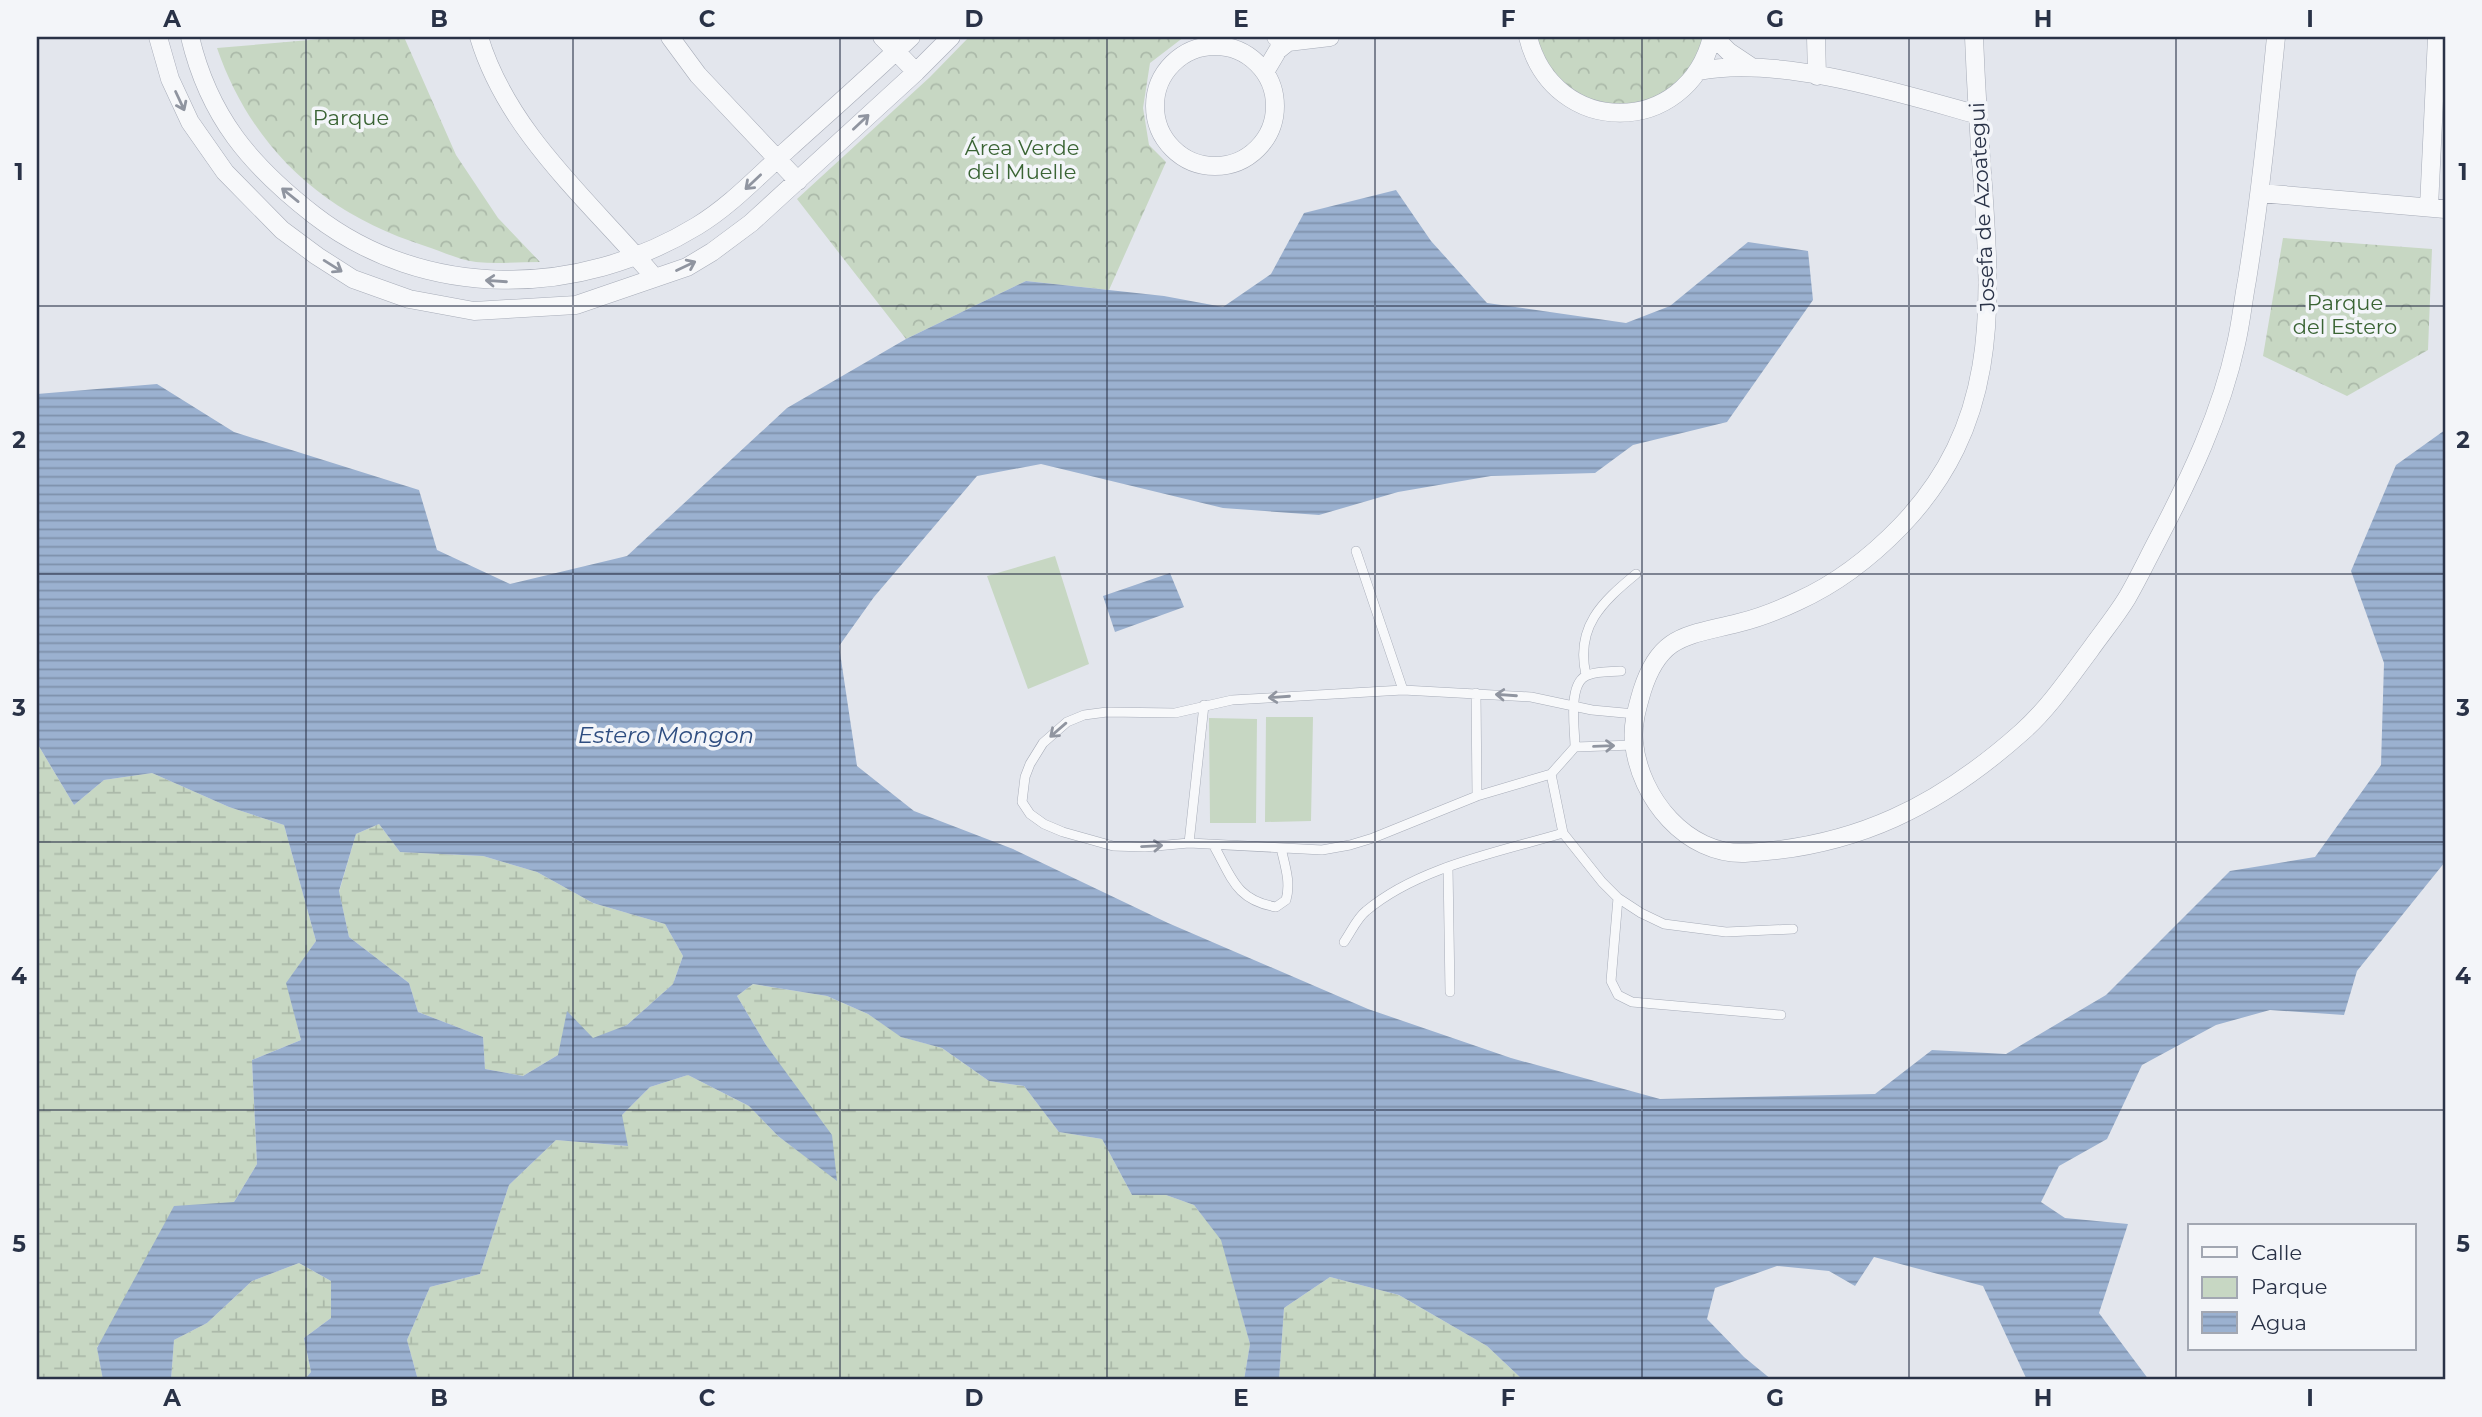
<svg xmlns="http://www.w3.org/2000/svg" width="2482" height="1417" font-family="Montserrat,sans-serif">
<style>
.green{fill:#c7d7c3}
.forest{fill:url(#forest-crowns)}
.wetland{fill:url(#wetland-marsh)}
.water{fill:url(#water-rules);fill-rule:evenodd}
.lines{fill:none;stroke-linecap:round;stroke-linejoin:round}
.lane-casing{stroke:#a7acb8;stroke-width:10}
.street-casing{stroke:#a7acb8;stroke-width:19}
.lane{stroke:#f7f8fa;stroke-width:9}
.street{stroke:#f7f8fa;stroke-width:18}
.oneway{stroke:#9095a0}
.grid{fill:none;stroke:#293247;stroke-width:2;stroke-opacity:0.55}
.labels{text-anchor:middle;dominant-baseline:central;stroke-width:7;stroke-linejoin:round;paint-order:stroke}
.park-label{font-size:21px;fill:#3a6434;stroke:#f3f5f9}
.street-label{font-size:21px;fill:#293247;stroke:#f3f5f9}
.water-label{font-size:23px;font-style:italic;fill:#2e4d80;stroke:#f3f5f9}
.neatline{fill:none;stroke:#293247;stroke-width:2.5}
.grid-label{font-size:23px;text-anchor:middle;font-weight:bold;fill:#293247}
</style>
<defs>
<pattern id="forest-crowns" width="20" height="18" patternUnits="userSpaceOnUse" patternTransform="scale(1.75)"><rect width="20" height="18" fill="#c7d7c3"/><path d="M2 6a3 3 0 1 1 6 0M12 15a3 3 0 1 1 6 0" fill="none" stroke="#abb9a9"/></pattern>
<pattern id="wetland-marsh" width="20" height="14" patternUnits="userSpaceOnUse" patternTransform="scale(1.75)"><rect width="20" height="14" fill="#c7d7c3"/><path d="M1 5h8M5 5V1M11 12h8M15 12V8" fill="none" stroke="#abb9a9"/></pattern>
<pattern id="water-rules" width="6" height="5" patternUnits="userSpaceOnUse" patternTransform="scale(1.75)"><rect width="6" height="5" fill="#9bb1d0"/><path d="M0 2.5h6" fill="none" stroke="#7e91ab"/></pattern>
</defs>
<rect width="100%" height="100%" fill="#e3e6ed"/>
<!-- green -->
<path class="green" d="M1055,556L1089,664L1028,689L987,576Z
M1266,717H1313L1311,821L1265,822Z
M1209,718L1257,719L1256,823H1210Z"/>
<!-- forest -->
<path class="forest" d="M345,37H404L456,155L498,218L540,262C519,262 497,264 476,262C459,260 441,251 425,246C324,214 252,149 217,48Z
M969,37H1184L1150,63L1143,108L1149,145L1166,162L1109,290L1026,281L906,339L797,199L930,77Z
M1528,37H1710L1683,90L1622,114L1559,92Z
M2283,238L2432,249L2428,350L2347,396L2263,356Z"/>
<!-- wetland -->
<path class="wetland" d="M37,743L74,805L104,780L152,773L229,807L284,825L316,941L287,983L301,1040L252,1060L257,1164L234,1202L97,1347L103,1380H37Z
M379,824L400,852L483,856L537,872L593,903L665,924L683,956L673,984L627,1025L558,1055L523,1076L485,1069L483,1037L418,1012L409,983L349,937L339,892L356,834Z
M753,984L827,996L868,1014L902,1037L942,1048L989,1081L1024,1086L1059,1132L1102,1139L1132,1195H1166L1194,1205L1222,1240L1250,1344L1244,1380H418L407,1340L430,1287L480,1274L509,1185L556,1140L627,1146L621,1116L650,1087L688,1075L749,1106L778,1136L837,1180L766,1045L737,996Z
M299,1263L331,1281V1318L304,1338L311,1372L304,1380H171L174,1340L207,1323L252,1281Z
M1330,1277L1399,1295L1487,1346L1523,1380H1279L1284,1308Z"/>
<!-- water -->
<path class="water" d="M1396,190L1431,241L1487,303L1626,323L1670,306L1748,242L1808,251L1813,300L1727,422L1633,445L1595,473L1491,476L1398,492L1319,515L1223,508L1041,464L977,476L874,597L839,646L857,766L914,811L1013,849L1168,923L1368,1009L1511,1058L1660,1099L1875,1094L1932,1050L2006,1054L2106,995L2230,871L2315,857L2381,765L2384,663L2351,571L2396,465L2445,430V862L2357,971L2344,1015L2270,1010L2216,1025L2142,1065L2107,1139L2059,1166L2041,1202L2065,1218L2128,1224L2099,1313L2149,1380H2027L1983,1286L1874,1257L1855,1286L1829,1271L1777,1266L1715,1288L1707,1319L1744,1357L1772,1380H1523L1487,1346L1399,1295L1330,1277L1284,1308L1279,1380H1244L1250,1344L1221,1240L1194,1205L1166,1195H1132L1102,1139L1059,1132L1024,1086L989,1081L942,1048L901,1037L868,1014L827,996L753,984L737,996L766,1045L832,1135L837,1181L778,1136L749,1106L688,1075L650,1087L622,1115L628,1146L556,1140L509,1185L480,1274L430,1287L407,1340L418,1380H304L311,1372L304,1338L331,1318V1281L299,1263L252,1281L207,1323L174,1340L171,1380H103L97,1348L174,1206L234,1202L257,1164L252,1060L301,1040L286,983L316,941L284,825L229,807L152,773L104,780L74,805L37,743V394L157,384L234,432L419,490L437,550L510,584L627,556L787,408L906,339L1026,281L1164,296L1223,307L1271,274L1304,213ZM379,824L400,852L483,856L537,872L593,903L665,924L683,956L673,984L627,1025L593,1038L567,1011L558,1055L523,1076L485,1069L483,1037L418,1012L409,983L349,937L339,891L356,834Z
M1170,573L1184,607L1115,632L1103,596Z"/>
<g class="lines">
<defs>
<path id="lane" d="M1356,551L1403,690
M1621,671C1610,672 1598,671 1588,675C1567,682 1575,728 1575,747L1551,774L1477,796L1373,838L1350,845L1322,850L1189,843L1145,847L1113,846L1063,832L1044,824L1030,814L1022,802L1025,777L1030,764L1043,743L1067,722L1084,715L1107,712L1175,713L1232,700L1403,690L1531,697L1592,710L1635,714
M1586,675C1575,627 1602,602 1636,574
M1476,693L1477,796
M1575,747L1634,745
M1551,774L1563,833L1602,882L1618,898L1641,913L1664,924L1726,932L1793,929
M1189,843L1204,705
M1214,846C1232,878 1236,900 1276,907L1286,900C1291,882 1285,866 1281,848
M1448,867L1450,992
M1618,898L1611,981L1618,995L1632,1002L1781,1015
M1344,942C1351,932 1357,918 1366,911C1418,867 1499,852 1563,833"/>
<path id="street" d="M158,37L170,79L190,122L225,172L282,230L317,256L353,279L409,299L474,311L576,305L687,267L712,252L751,223L916,72L951,37
M190,37C209,117 250,165 314,215C425,301 579,298 697,226C730,206 757,177 786,151C828,113 870,76 911,37
M479,37C508,134 592,203 655,278
M670,37L698,75L798,181
M882,37L916,72
M1276,37L1288,42L1330,37
M1528,37C1553,138 1687,138 1712,37
M1714,37L1729,52L1750,66
M1816,37L1817,76
M1974,37C1976,87 1979,136 1983,186C1992,314 1997,426 1901,526C1871,557 1838,583 1798,601C1779,610 1759,618 1738,623C1687,636 1660,634 1642,691C1637,708 1632,725 1634,743C1640,798 1686,855 1745,853C1856,847 1939,806 2022,732C2048,709 2069,678 2090,650C2102,633 2116,616 2127,598C2138,579 2147,560 2157,541C2190,478 2221,413 2236,344C2241,323 2243,301 2247,280C2260,199 2268,118 2276,37
M1155 106a60 60 0 1 1 120 0a60 60 0 1 1-120 0Z
M1699,71C1778,55 1900,93 1978,115
M1265,72L1278,50L1288,42
M2261,193L2445,209
M2429,207L2437,37"/>
</defs>
<!-- lane casing -->
<use href="#lane" class="lane-casing"/>
<!-- street casing -->
<use href="#street" class="street-casing"/>
<!-- lane -->
<use href="#lane" class="lane"/>
<!-- street -->
<use href="#street" class="street"/>
</g>
<!-- one-way arrows -->
<defs><path id="oneway-shaft" d="M-6 0H5M1.5-3L5.5 0L1.5 3" fill="none" stroke-width="1.6" stroke-linecap="round" stroke-linejoin="round" transform="scale(1.75)"/></defs>
<g class="oneway">
<use href="#oneway-shaft" transform="translate(180 101) rotate(65)"/>
<use href="#oneway-shaft" transform="translate(861 122) rotate(-43)"/>
<use href="#oneway-shaft" transform="translate(753 182) rotate(137)"/>
<use href="#oneway-shaft" transform="translate(290 195) rotate(-141)"/>
<use href="#oneway-shaft" transform="translate(333 266) rotate(32)"/>
<use href="#oneway-shaft" transform="translate(686 266) rotate(-25)"/>
<use href="#oneway-shaft" transform="translate(496 281) rotate(-176)"/>
<use href="#oneway-shaft" transform="translate(1506 695) rotate(-176)"/>
<use href="#oneway-shaft" transform="translate(1279 697) rotate(176)"/>
<use href="#oneway-shaft" transform="translate(1058 730) rotate(139)"/>
<use href="#oneway-shaft" transform="translate(1604 746) rotate(-2)"/>
<use href="#oneway-shaft" transform="translate(1152 846) rotate(-3)"/>
</g>
<!-- grid -->
<path class="grid" d="M306,37V1380M573,37V1380M840,37V1380M1107,37V1380M1375,37V1380M1642,37V1380M1909,37V1380M2176,37V1380M37,306H2445M37,574H2445M37,842H2445M37,1110H2445"/>
<g class="labels">
<!-- park labels -->
<g class="park-label">
<text x="351" y="117">Parque</text>
<text x="1022" y="147">Área Verde<tspan x="1022" dy="24">del Muelle</tspan></text>
<text x="2345" y="302">Parque<tspan x="2345" dy="24">del Estero</tspan></text>
</g>
<!-- street labels -->
<g class="street-label">
<text transform="translate(1982 207) rotate(-93)">Josefa de Azoategui</text>
</g>
<!-- water labels -->
<g class="water-label">
<text x="666" y="735">Estero Mongon</text>
</g>
</g>
<!-- border -->
<rect width="2482" height="1417" fill="none" stroke="#f3f5f9" stroke-width="77"/>
<!-- legend -->
<rect x="2188" y="1224" width="228" height="126" fill="#f3f5f9" stroke="#a2a7b2" stroke-width="2"/>
<rect x="2202" y="1247" width="35" height="10" fill="#f7f8fa" stroke="#a2a7b2" stroke-width="2"/>
<text x="2251" y="1260" font-size="21" fill="#293247">Calle</text>
<rect x="2202" y="1277" width="35" height="21" fill="#c7d7c3" stroke="#a2a7b2" stroke-width="2"/>
<text x="2251" y="1294" font-size="21" fill="#293247">Parque</text>
<rect x="2202" y="1312" width="35" height="21" fill="url(#water-rules)" stroke="#a2a7b2" stroke-width="2"/>
<text x="2251" y="1330" font-size="21" fill="#293247">Agua</text>
<rect x="38" y="38" width="2406" height="1340" class="neatline"/>
<g class="grid-label">
<text x="172" y="27">A</text>
<text x="439" y="27">B</text>
<text x="707" y="27">C</text>
<text x="974" y="27">D</text>
<text x="1241" y="27">E</text>
<text x="1508" y="27">F</text>
<text x="1775" y="27">G</text>
<text x="2043" y="27">H</text>
<text x="2310" y="27">I</text>
<text x="19" y="180">1</text>
<text x="2463" y="180">1</text>
<text x="19" y="448">2</text>
<text x="2463" y="448">2</text>
<text x="19" y="716">3</text>
<text x="2463" y="716">3</text>
<text x="19" y="984">4</text>
<text x="2463" y="984">4</text>
<text x="19" y="1252">5</text>
<text x="2463" y="1252">5</text>
<text x="172" y="1406">A</text>
<text x="439" y="1406">B</text>
<text x="707" y="1406">C</text>
<text x="974" y="1406">D</text>
<text x="1241" y="1406">E</text>
<text x="1508" y="1406">F</text>
<text x="1775" y="1406">G</text>
<text x="2043" y="1406">H</text>
<text x="2310" y="1406">I</text>
</g>
</svg>
